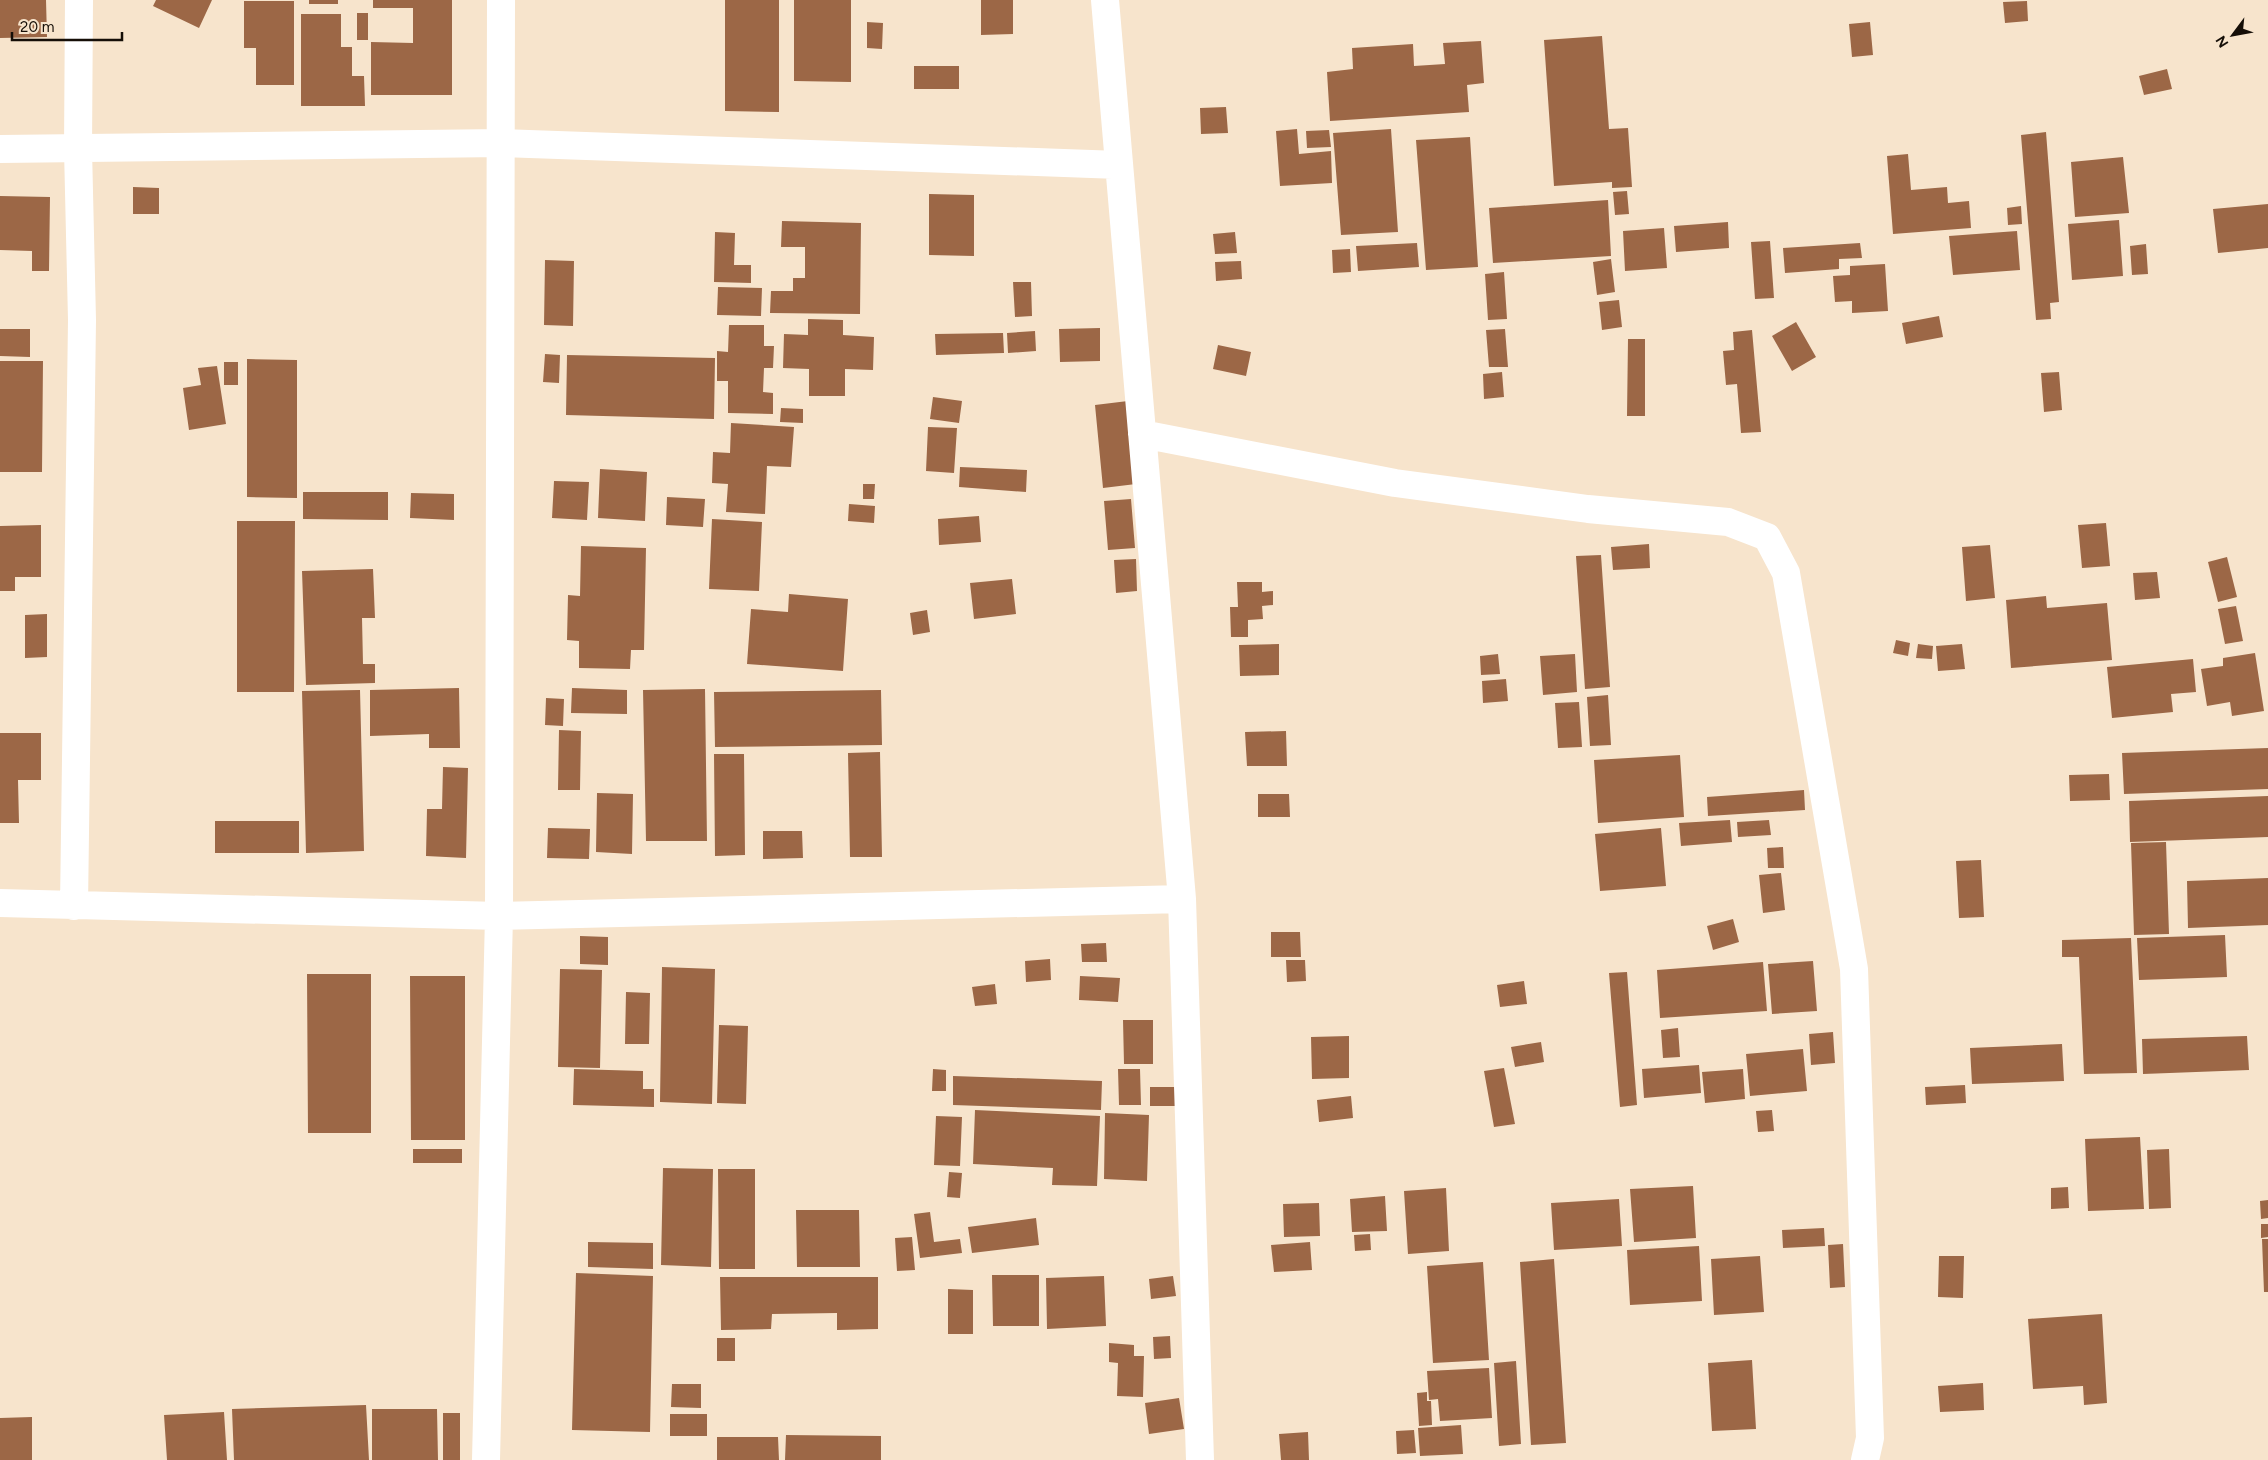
<svg xmlns="http://www.w3.org/2000/svg" width="2268" height="1460" font-family="Figtree,sans-serif">
<style>
.building{fill:#9c6746}
.lines{fill:none;stroke-linecap:round;stroke-linejoin:round}
.minor{stroke:#fff;stroke-width:28}
</style>
<rect width="100%" height="100%" fill="#f7e4cc"/>
<!-- building -->
<path class="building" d="M0,0H46L47,37L0,38Z
M156,0H212L199,28L153,6Z
M309,0H338V4H309Z
M373,0H452V95H371V42L413,43V8H373Z
M725,0H779V112L725,111Z
M794,0H851V82L794,81Z
M981,0H1013V34L981,35Z
M244,1H294V85H256V48H244Z
M2027,1L2028,21L2005,23L2003,2Z
M357,13H368V40H357Z
M301,14H341V47H352V76H364L365,106H301Z
M867,22L883,23L882,49L867,48Z
M1870,22L1873,55L1852,57L1849,24Z
M1602,36L1609,129L1628,128L1632,187L1612,188V182L1554,186L1544,40Z
M1481,41L1484,83L1467,85L1469,112L1330,121L1327,72L1353,69L1352,48L1413,44L1414,66L1445,64L1443,43Z
M914,66H959V89H914Z
M2167,69L2172,89L2144,95L2139,76Z
M1226,107L1228,133L1201,134L1200,108Z
M1297,129L1299,154L1331,151L1332,183L1280,186L1276,131Z
M1391,129L1398,232L1341,235L1333,133Z
M1329,130L1331,147L1307,148L1306,131Z
M2046,132L2059,302L2050,303L2051,319L2036,320L2021,135Z
M1470,137L1478,267L1426,270L1416,140Z
M1908,154L1911,190L1947,187L1948,203L1969,201L1971,228L1893,234L1887,156Z
M2123,157L2129,213L2075,217L2071,162Z
M133,187L159,188V214H133Z
M1627,191L1629,214L1615,215L1613,192Z
M929,194L974,195V256L929,255Z
M0,196L50,197L49,271H32V251L0,250Z
M1608,200L1611,256L1493,263L1489,208Z
M2268,204V248L2218,253L2213,209Z
M2021,206L2022,224L2008,225L2007,208Z
M2119,220L2123,276L2072,280L2068,224Z
M782,221L861,223L860,314L770,313L771,291H793V278H805V247H781Z
M1728,222L1729,248L1676,252L1674,226Z
M1664,228L1667,268L1625,271L1623,231Z
M2017,231L2020,270L1953,275L1949,236Z
M715,232L735,233L734,265H751V283L714,282Z
M1235,232L1237,253L1215,254L1213,234Z
M1770,241L1774,298L1755,299L1751,242Z
M1417,243L1419,267L1358,271L1356,246Z
M1860,243L1862,258L1839,259V269L1785,273L1783,248Z
M2146,244L2148,274L2132,275L2130,246Z
M1350,249L1351,272L1333,273L1332,250Z
M1611,259L1615,292L1597,295L1593,262Z
M545,260L574,261L573,326L544,325Z
M1241,261L1242,279L1216,281L1215,262Z
M1885,264L1888,311L1852,313V301L1835,302L1833,276L1850,275V266Z
M1504,272L1507,319L1488,320L1485,274Z
M1013,282H1031L1032,316L1015,317Z
M718,287L762,288L761,316L717,315Z
M1619,300L1622,327L1602,330L1599,302Z
M1939,316L1943,337L1906,344L1902,323Z
M808,319L843,320V335L874,337L873,370L845,369V396H809V369L783,368L784,334L808,335Z
M1796,322L1816,357L1792,371L1772,336Z
M729,325H764V346H774L773,368H764L763,392L773,393V414L728,413V381H717V351L728,352Z
M1100,328V361L1060,362L1059,329Z
M0,329H30V357L0,356Z
M1505,329L1508,367H1489L1486,330Z
M1752,330L1761,432L1741,433L1737,384L1726,385L1723,351L1734,350L1733,332Z
M1035,331L1036,351L1008,353L1007,333Z
M1003,333L1004,353L936,355L935,334Z
M1628,339H1645V416H1627Z
M1218,345L1251,352L1246,376L1213,369Z
M545,354L560,355L559,383L543,382Z
M567,355L715,358L714,419L566,415Z
M247,359L297,360V498L247,497Z
M0,361H43L42,472H0Z
M224,362H238V385H224Z
M217,366L226,424L189,430L183,388L201,385L198,368Z
M1502,372L1504,397L1484,399L1483,374Z
M2059,372L2062,410L2044,412L2041,373Z
M933,397L962,401L959,423L930,419Z
M1128,401L1136,484L1103,488L1095,405Z
M781,408L803,409V423L780,422Z
M731,423L794,427L791,467L767,466L765,514L726,512L728,484L712,483L713,452L730,453Z
M928,427L957,428L954,473L926,471Z
M960,467L1027,470L1026,492L959,487Z
M600,469L647,472L645,521L598,518Z
M554,481L589,482L587,520L552,518Z
M863,484H875L874,499H863Z
M303,492H388V520L303,519Z
M411,493L454,494V520L410,518Z
M667,497L705,499L703,527L666,525Z
M1131,499L1135,548L1108,550L1104,501Z
M849,504L875,506L874,523L848,521Z
M979,516L981,542L939,545L938,519Z
M712,519L762,522L759,591L709,589Z
M237,521H295L294,692H237Z
M2106,523L2110,566L2082,568L2078,525Z
M41,525V577H15V591H0V526Z
M1649,544L1650,568L1613,570L1611,547Z
M1990,545L1995,598L1966,601L1962,547Z
M581,546L646,548L644,650H631L630,669L579,668V641L567,640L568,595L580,596Z
M1601,555L1610,687L1585,689L1576,556Z
M2227,557L2237,597L2218,602L2208,562Z
M1136,559L1137,591L1116,593L1114,560Z
M373,569L375,618H362L363,664H375V683L306,685L302,571Z
M2157,572L2160,598L2135,600L2133,573Z
M1012,579L1016,614L974,619L970,583Z
M1237,582H1262V592L1273,591V605L1262,606L1263,619L1248,620V637H1231L1230,607H1238Z
M789,594L848,599L843,671L747,664L751,609L788,612Z
M2046,596L2047,608L2107,603L2112,660L2011,668L2006,600Z
M2236,606L2243,641L2225,644L2218,609Z
M927,610L930,632L913,635L910,613Z
M47,614V657L25,658V615Z
M1896,640L1910,643L1908,656L1893,653Z
M1279,644V675L1240,676L1239,645Z
M1918,644L1933,646L1932,659L1916,658Z
M1962,644L1965,669L1938,671L1936,646Z
M2255,653L2264,711L2232,716L2230,702L2207,706L2201,669L2223,666V658Z
M1498,654L1500,674L1481,675L1480,656Z
M1575,654L1577,692L1543,695L1540,656Z
M2193,659L2196,692L2171,694L2173,712L2112,718L2107,667Z
M1506,679L1508,701L1483,703L1482,681Z
M459,688L460,748H429V734L370,736V690Z
M572,688L627,690V714L571,713Z
M705,689L707,841H646L643,690Z
M360,690L364,851L306,853L302,691Z
M881,690L882,745L715,747L714,692Z
M1608,695L1611,745L1590,746L1587,697Z
M546,698L564,699L563,726L545,725Z
M1579,702L1582,747L1558,748L1555,703Z
M559,730L581,731L580,790H558Z
M1286,731L1287,766H1247L1245,732Z
M0,733H41V780H18L19,823H0Z
M2268,748V789L2124,794L2122,753Z
M880,752L882,857H850L848,753Z
M714,754H744L745,855L715,856Z
M1680,755L1684,817L1598,823L1594,760Z
M443,767L468,768L466,858L426,856L427,809H442Z
M2109,774L2110,800L2070,801L2069,775Z
M1804,790L1805,810L1708,816L1707,797Z
M597,793L633,794L632,854L596,852Z
M1258,794H1289L1290,817H1258Z
M2268,796V837L2130,842L2129,801Z
M1730,820L1732,842L1681,846L1679,823Z
M1769,820L1771,835L1738,837L1737,822Z
M215,821H299V853H215Z
M548,828L590,829L589,859L547,858Z
M1661,828L1666,886L1600,891L1595,834Z
M763,831H802L803,858L763,859Z
M2166,842L2169,934L2134,935L2131,843Z
M1783,847L1784,868H1768L1767,848Z
M1981,860L1984,917L1959,918L1956,861Z
M1781,873L1785,910L1763,913L1759,875Z
M2268,878V925L2188,928L2187,881Z
M1733,919L1739,942L1713,950L1707,926Z
M1271,932H1300L1301,957H1271Z
M2225,935L2227,977L2139,980L2137,938Z
M580,936L608,937V965L580,964Z
M2131,938L2137,1073L2084,1074L2079,957H2062V940Z
M1106,943L1107,962H1082L1081,944Z
M1050,959L1051,980L1026,982L1025,961Z
M1286,960H1305L1306,981L1287,982Z
M1813,961L1817,1011L1772,1014L1768,964Z
M1763,962L1767,1011L1660,1018L1657,970Z
M662,967L715,969L712,1104L660,1102Z
M560,969L602,970L600,1068L558,1067Z
M1627,972L1637,1105L1620,1107L1609,973Z
M307,974H371V1133H308Z
M410,976H465V1140H411Z
M1080,976L1120,978L1118,1002L1079,1000Z
M1524,981L1527,1004L1500,1007L1497,985Z
M995,984L997,1004L975,1006L972,987Z
M626,992L650,993L649,1044H625Z
M1123,1020H1153V1064H1124Z
M719,1025L748,1026L746,1104L717,1103Z
M1678,1028L1680,1057L1663,1058L1661,1030Z
M1833,1032L1835,1063L1811,1065L1809,1034Z
M1349,1036V1078L1312,1079L1311,1037Z
M2247,1036L2249,1070L2143,1074L2142,1039Z
M1541,1042L1544,1062L1515,1067L1511,1047Z
M2062,1044L2064,1081L1972,1084L1970,1048Z
M1803,1049L1807,1091L1750,1096L1746,1054Z
M1699,1065L1701,1093L1644,1098L1642,1069Z
M1504,1068L1515,1124L1494,1127L1484,1071Z
M574,1069L643,1071V1089H654V1107L573,1105Z
M933,1069L946,1070V1091H932Z
M1118,1069H1140L1141,1105H1119Z
M1743,1069L1745,1099L1705,1103L1702,1072Z
M953,1076L1102,1081L1101,1110L953,1105Z
M1965,1085L1966,1103L1926,1105L1925,1087Z
M1150,1087H1177V1106H1150Z
M1351,1096L1353,1118L1319,1122L1317,1100Z
M975,1110L1100,1116L1097,1186L1052,1185L1053,1168L973,1164Z
M1772,1110L1774,1131L1758,1132L1756,1111Z
M1105,1113L1149,1115L1147,1181L1104,1179Z
M936,1116L962,1117L960,1166L934,1165Z
M2140,1137L2144,1209L2088,1211L2085,1139Z
M413,1149H462V1163H413Z
M2169,1149L2171,1208L2149,1209L2147,1150Z
M663,1168L713,1169L711,1267L661,1265Z
M718,1169H755V1269H719Z
M949,1172L962,1173L960,1198L947,1197Z
M1693,1186L1696,1238L1634,1242L1630,1189Z
M2068,1187L2069,1208L2051,1209V1188Z
M1446,1188L1449,1251L1408,1254L1404,1191Z
M1385,1196L1387,1231L1352,1232L1350,1199Z
M1619,1199L1622,1246L1554,1250L1551,1203Z
M2268,1200V1218L2261,1219L2260,1201Z
M1319,1203L1320,1236L1284,1237L1283,1204Z
M796,1210H859L860,1267H797Z
M930,1212L934,1242L960,1239L962,1253L920,1258L914,1214Z
M1036,1218L1039,1245L972,1253L968,1227Z
M2261,1224H2268V1237L2261,1238Z
M1824,1228L1825,1246L1783,1248L1782,1230Z
M1370,1234L1371,1250L1355,1251L1354,1235Z
M912,1237L915,1270L897,1271L895,1238Z
M2262,1239H2268V1292H2264Z
M588,1242L653,1243V1269L588,1267Z
M1310,1242L1312,1270L1274,1272L1271,1245Z
M1843,1244L1845,1287L1830,1288L1828,1245Z
M1699,1246L1702,1301L1630,1305L1627,1250Z
M1760,1256L1764,1312L1714,1315L1711,1259Z
M1939,1256H1964L1963,1298L1938,1297Z
M1554,1259L1566,1443L1531,1445L1520,1262Z
M1483,1262L1489,1360L1433,1363L1427,1266Z
M576,1273L653,1276L650,1432L572,1430Z
M992,1275H1039V1326H993Z
M1104,1276L1106,1326L1047,1329L1046,1278Z
M1173,1276L1176,1296L1151,1299L1149,1279Z
M720,1277H878V1329L837,1330V1313L772,1314L771,1329L721,1330Z
M948,1289L973,1290V1334H948Z
M2102,1314L2107,1403L2084,1405L2083,1386L2033,1389L2028,1319Z
M1170,1336L1171,1358L1154,1359L1153,1337Z
M717,1338H735V1361H717Z
M1109,1343L1134,1345V1356H1144L1143,1397L1117,1396L1118,1363L1109,1362Z
M1752,1360L1756,1429L1712,1431L1708,1363Z
M1516,1361L1521,1444L1499,1446L1494,1363Z
M1489,1368L1492,1418L1440,1421L1438,1399L1429,1400L1427,1371Z
M1983,1383L1984,1410L1940,1412L1938,1386Z
M672,1384H701V1408L671,1407Z
M1427,1392V1401H1431L1432,1425L1419,1426L1417,1393Z
M1179,1398L1184,1429L1149,1434L1145,1403Z
M366,1405L369,1460H234L232,1409Z
M372,1409H437L438,1460H372Z
M224,1412L227,1460H167L164,1415Z
M443,1413H460V1460H443Z
M670,1414H707V1436H670Z
M32,1417V1460H0V1418Z
M1461,1425L1463,1454L1420,1456L1418,1428Z
M1414,1430L1416,1453L1397,1454L1396,1431Z
M1308,1432L1309,1460H1281L1279,1434Z
M786,1435L881,1436V1460H785Z
M717,1437H778L779,1460H717Z"/>
<g class="lines">
<!-- minor -->
<path class="minor" d="M1105,0L1182,899L1200,1460
M0,149L502,143L1119,165
M1142,434L1395,483L1588,509L1728,522L1767,537L1786,573L1854,969L1870,1438L1865,1460
M0,903L499,916L1182,899
M74,906L82,320L78,149L79,0
M486,1460L499,916L501,0"/>
</g>
<!-- north arrow -->
<g transform="translate(2233 35) rotate(238)" stroke="#f7e4cc" stroke-width="4" paint-order="stroke">
<path d="M0-4L9 19L0 12L-9 19Z" fill="#150e07"/>
<text y="-8" font-size="14" font-weight="bold" text-anchor="middle" fill="#150e07">N</text>
</g>
<!-- scale -->
<path d="M12 32v8h110v-8" fill="none" stroke="#150e07" stroke-width="2.5"/>
<text x="20" y="32" font-size="15" fill="#150e07" stroke="#f7e4cc" stroke-width="4" paint-order="stroke">20 m</text>
</svg>
